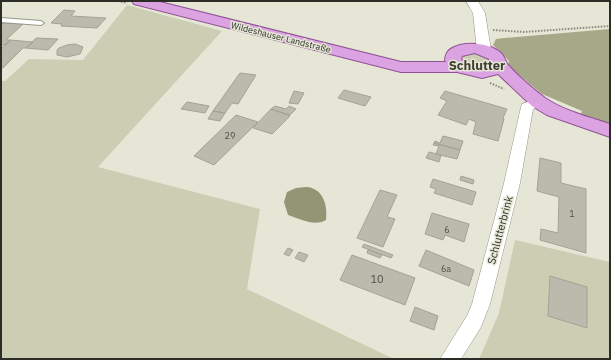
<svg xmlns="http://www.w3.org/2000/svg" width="611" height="360" font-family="'IBM Plex Sans',sans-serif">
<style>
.green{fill:#ccceb3}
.forest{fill:#a7a888}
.water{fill:#949575}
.building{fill:#babbac;stroke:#a2a394}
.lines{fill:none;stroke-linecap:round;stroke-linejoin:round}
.service-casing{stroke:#979889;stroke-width:2}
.minor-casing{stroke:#979889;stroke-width:1}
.tertiary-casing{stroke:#979889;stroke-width:1}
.primary-casing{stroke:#905294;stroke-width:2}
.path{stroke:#88887d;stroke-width:2;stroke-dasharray:1.5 1.5;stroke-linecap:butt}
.service{fill:#fff;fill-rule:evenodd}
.minor{fill:#fff;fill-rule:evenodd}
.tertiary{fill:#fff;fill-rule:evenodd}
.primary{fill:#dca3e2;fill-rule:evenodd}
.labels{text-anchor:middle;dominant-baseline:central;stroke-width:3;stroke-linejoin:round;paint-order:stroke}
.far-street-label{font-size:9px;fill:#2d2d27;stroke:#e5e6d6}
.number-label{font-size:9px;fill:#505048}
.street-label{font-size:11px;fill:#2d2d27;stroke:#e5e6d6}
.near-number-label{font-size:11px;fill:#505048}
.far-district-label{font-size:13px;font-weight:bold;fill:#3e3e32;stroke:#e5e6d6}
</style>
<rect width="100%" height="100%" fill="#e5e6d6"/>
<!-- green -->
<path class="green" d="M127,5L222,31L98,167L260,209L247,289L394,359H1V81H5L29,59L83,60Z
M475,52L491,59L490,66C479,68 471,69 462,60L463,55Z
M515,240L610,262V359H479L499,313Z"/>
<!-- forest -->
<path class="forest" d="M610,29V125L581,114L582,111L542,94L508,66L509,61L493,45L496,39L504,38Z"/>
<!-- water -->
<path class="water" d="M306,187C323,188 328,205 326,220C314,227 301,219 288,215L284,202L287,192L296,188Z"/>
<!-- building -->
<path class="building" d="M64,10L75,11L71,16L106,18L97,28L61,26L62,24L51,23Z
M3,23L23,24L6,40H10L6,45H1V25Z
M36,38L58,39L48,50L26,48Z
M10,40L33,42L26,48H23L3,68H1V49Z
M75,44L83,47L80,54L67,57L57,55V50L59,48L67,45Z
M240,73L256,75L238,104L232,103L225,113L213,111Z
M344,90L371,97L365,106L338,98Z
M294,91L304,93L298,104L289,103Z
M445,91L507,109L503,118L504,119L498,141L473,134L476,122L469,119L466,125L438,115L447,101L440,98Z
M187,102L209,106L205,113L181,109Z
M275,106L286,109L289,106L296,109L290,115L271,109Z
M271,109L290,116L272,134L253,128Z
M213,111L225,113L220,121L208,119Z
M236,115L258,122L214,165L194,156Z
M443,136L463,141L460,150L434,143L435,141L440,143Z
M434,143L460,150L457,159L436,154L439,146L433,145Z
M429,152L441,155L439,162L426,158Z
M540,158L561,163V183L586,189V253L540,240L541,229L558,233L559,197L537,191Z
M461,176L474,180L473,184L460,180Z
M433,179L476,192L472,205L434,193L436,189L430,187Z
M380,190L397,195L387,217L395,219L383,247L357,238Z
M432,213L469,224L464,242L445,235L443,240L425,234Z
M364,244L393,255L391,258L362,247Z
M288,248L293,250L289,256L284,254Z
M368,250L382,255L380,258L367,253Z
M426,250L474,270L469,286L419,266Z
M299,252L308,255L304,262L295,258Z
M352,255L415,278L405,305L340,280Z
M550,276L587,287V328L548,316Z
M415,307L438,316L434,330L410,321Z"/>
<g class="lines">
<defs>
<path id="service" d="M1,18L41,21L44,23L41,25L1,22Z"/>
<path id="minor" d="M539,98L543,99L545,102L543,105L533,109L520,183L490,304L481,327L461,359H440L467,316L472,304L504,183L521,107L522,104Z"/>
<path id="tertiary" d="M466,1H478L485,13L491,50L489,53L484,54L479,53L477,50L473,13Z"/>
<path id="primary" d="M132,1H156L401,62H446L445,60C446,50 451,48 460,45C473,42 491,44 501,53C505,57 505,62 509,66C519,77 533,89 545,98C564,111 589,117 610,124V137L547,115L532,106L498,74L482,78L457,72H401L134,4ZM475,53L489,59L490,64C481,71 469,67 461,59L462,56Z"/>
</defs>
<!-- service casing -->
<use href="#service" class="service-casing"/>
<!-- minor casing -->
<use href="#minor" class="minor-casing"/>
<!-- tertiary casing -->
<use href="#tertiary" class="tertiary-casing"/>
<!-- primary casing -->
<use href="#primary" class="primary-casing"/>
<!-- path -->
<path class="path" d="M118,1L127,3
M493,30L524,32L610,26
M490,83L504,89"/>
<!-- service -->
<use href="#service" class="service"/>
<!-- minor -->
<use href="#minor" class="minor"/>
<!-- tertiary -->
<use href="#tertiary" class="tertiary"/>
<!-- primary -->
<use href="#primary" class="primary"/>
</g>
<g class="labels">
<!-- far-street labels -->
<g class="far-street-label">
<text transform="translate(281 37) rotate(14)">Wildeshauser Landstraße</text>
</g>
<!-- number labels -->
<g class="number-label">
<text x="230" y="135">29</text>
<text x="572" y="213">1</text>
<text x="447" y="229">6</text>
<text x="446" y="268">6a</text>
</g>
<!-- street labels -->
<g class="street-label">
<text transform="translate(500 230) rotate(-75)">Schlutterbrink</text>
</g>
<!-- near-number labels -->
<g class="near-number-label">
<text x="377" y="279">10</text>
</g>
<!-- far-district labels -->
<g class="far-district-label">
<text x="477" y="65">Schlutter</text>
</g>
</g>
<!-- border -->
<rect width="611" height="360" fill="none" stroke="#2d2d27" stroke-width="4"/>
</svg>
